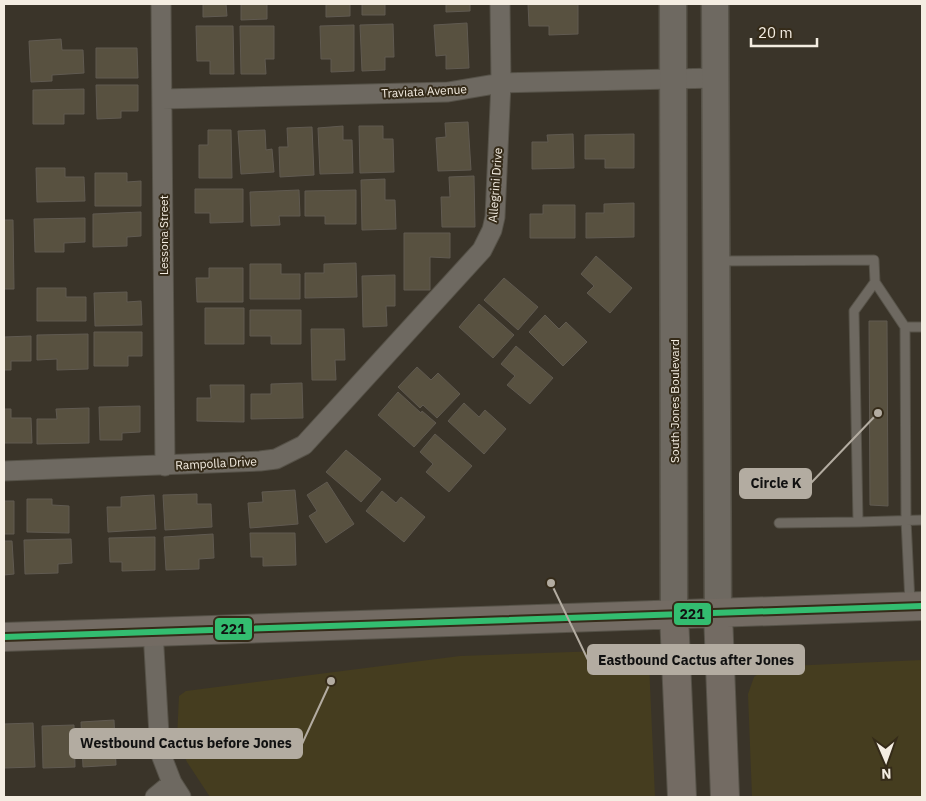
<svg xmlns="http://www.w3.org/2000/svg" width="926" height="801" font-family="'IBM Plex Sans',sans-serif">
<style>
.sand{fill:#453d1f}
.building{fill:#585140;stroke:#605a51}
.lines{fill:none;stroke-linecap:round;stroke-linejoin:round}
.service-casing{stroke:#565248;stroke-width:11}
.minor-casing{stroke:#565248;stroke-width:21}
.secondary-casing{stroke:#565248;stroke-width:29}
.primary-casing{stroke:#565248;stroke-width:30}
.service{stroke:#6e6961;stroke-width:9}
.minor{stroke:#6e6961;stroke-width:19}
.secondary{stroke:#6e6961;stroke-width:26}
.primary{stroke:#736b63;stroke-width:28}
.bus-1-casing{stroke:#352b19;stroke-width:10}
.bus-1{stroke:#33bd70;stroke-width:6}
.labels{text-anchor:middle;dominant-baseline:central;stroke-width:4;stroke-linejoin:round;paint-order:stroke}
.street-label{font-size:12px;fill:#f4ede2;stroke:#352b19}
.leader{fill:none;stroke:#b3aca1;stroke-width:2}
.callout-dot{fill:#b3aca1;stroke:#352b19;stroke-width:2}
.callout{fill:#b3aca1;stroke:#b3aca1;stroke-width:2}
.callout-label{font-size:14px;text-anchor:middle;font-weight:bold;fill:#111}
.line-badge{stroke:#352b19;stroke-width:2}
.pale-badge-label{font-size:14px;text-anchor:middle;font-weight:bold;fill:#111}
</style>
<rect width="100%" height="100%" fill="#3a3429"/>
<!-- sand -->
<path class="sand" d="M629,650L645,655L649,663L655,797H210L187,762L177,739L179,696L186,691L460,656Z
M922,660V797H752L748,694L754,677L766,667Z"/>
<!-- building -->
<path class="building" d="M203,4H226L227,16L203,17Z
M241,4H267V19L241,20Z
M326,4H350V16L326,17Z
M362,4H385V15H362Z
M446,4H470V11L446,12Z
M528,4H578V34L549,35V26H529Z
M467,23L469,68L446,69V55L436,56L434,25Z
M393,24L394,57H385V70L362,71L360,25Z
M354,25V71L331,72V59H321L320,26Z
M196,26H233L234,74H210V61H197Z
M240,26H274V59H265L266,74H241Z
M61,39L62,50H83L84,73L52,75V81L31,82L29,41Z
M96,48H137L138,78H96Z
M96,85H138V111H121V118L97,119Z
M84,89V114H64V124H33V90Z
M468,122L471,170L438,171L436,138L446,137L445,123Z
M343,126V140H352L353,173L320,174L318,128Z
M359,126H383V139H393L394,172L360,173Z
M312,127L314,175L280,177L279,147H288L287,128Z
M208,130H231L232,178H199V145H208Z
M265,130L266,150L272,149L274,172L241,174L238,131Z
M573,134L574,168L532,169V142H548L547,135Z
M634,134V168H605V159H585V135Z
M36,168H65V177H84L85,201L37,202Z
M95,173H127V182L141,181V206H95Z
M474,176L475,227H442L441,197H450L449,177Z
M385,179V200H395L396,229L362,230L361,180Z
M195,189H243V222L210,223V213H195Z
M299,190L300,216H279L280,225L251,226L250,192Z
M356,190V224H325V216H305V191Z
M634,203V237L586,238V213H604V204Z
M543,205H575V238H530V214H543Z
M141,212V236L127,237V246L93,247V214Z
M85,218V242L64,243V252H35L34,219Z
M4,220H13L14,289H4Z
M404,233H450V258L430,257V290H404Z
M596,256L632,288L610,313L587,293L594,286L581,274Z
M356,263L357,297L305,298V273H324V264Z
M250,264H281V274H300V299H250Z
M209,268H243V302H197L196,278H209Z
M395,275V306H386L387,326L363,327L362,276Z
M504,278L538,307L518,330L484,300Z
M37,288H66V297H86V321H37Z
M127,292V302L141,301L142,325L95,326L94,293Z
M479,304L514,335L493,358L459,327Z
M205,308H244V344H205Z
M250,310H301V344H271V336H250Z
M545,315L559,329L566,322L587,342L563,366L529,332Z
M869,321H887L888,506L870,505Z
M311,329H344L345,360H335L336,380H312Z
M94,332H142V356H128V366H94Z
M88,334V369L57,370V359L37,360V335Z
M31,336V361H11V370H4V337Z
M516,346L553,378L530,404L507,385L515,376L501,364Z
M417,367L431,380L438,373L460,394L437,418L423,405L420,408L398,387Z
M302,383L303,418L251,419V394H271V384Z
M210,385H244V422L197,421V398H211Z
M398,392L421,413L422,411L436,423L414,447L378,415Z
M464,403L479,417L485,410L506,429L484,454L448,421Z
M140,406V432L122,433V440H100L99,407Z
M89,408V443L37,444V419H57L56,409Z
M4,409H11V418H31L32,443H4Z
M435,434L472,466L449,492L426,472L433,464L420,452Z
M346,450L381,479L361,502L326,472Z
M327,482L354,524L326,543L309,516L317,511L307,495Z
M295,490L298,524L250,528L248,503L263,502L262,492Z
M382,491L396,503L401,497L425,517L404,542L366,511Z
M197,494V504H211L212,527L165,530L163,495Z
M154,495L156,529L108,532L107,507H121V497Z
M27,499H52V505L69,506V533L27,532Z
M4,501H14V534H4Z
M250,533H295L296,565L263,566V557H251Z
M213,534L214,558L199,559V569L166,570L164,537Z
M155,537V570L122,571V562H110L109,538Z
M71,539L72,563L58,564V573L25,574L24,540Z
M4,541H12L14,574L4,575Z
M114,720L116,765L83,767L81,722Z
M33,723L35,767L4,768V724Z
M74,725L75,767L43,768L42,726Z"/>
<g class="lines">
<defs>
<path id="service" d="M719,261L874,260L875,282L905,327L906,520L910,603
M875,282L854,311L858,522L922,520
M905,327H922
M779,523L858,522"/>
<path id="minor" d="M161,4L165,466
M162,99L448,92L501,83L716,78
M4,471L260,461L276,459L304,445L482,250L492,230L495,217L501,83L500,4
M153,631L160,752L172,783L181,797
M155,797L172,783"/>
<path id="secondary" d="M673,4L674,615
M715,4L718,613"/>
<path id="primary" d="M718,613L725,797
M674,615L682,797
M4,637L922,606"/>
</defs>
<!-- service casing -->
<use href="#service" class="service-casing"/>
<!-- minor casing -->
<use href="#minor" class="minor-casing"/>
<!-- secondary casing -->
<use href="#secondary" class="secondary-casing"/>
<!-- primary casing -->
<use href="#primary" class="primary-casing"/>
<!-- service -->
<use href="#service" class="service"/>
<!-- minor -->
<use href="#minor" class="minor"/>
<!-- secondary -->
<use href="#secondary" class="secondary"/>
<!-- primary -->
<use href="#primary" class="primary"/>
<defs>
<path id="bus-1" d="M4,637L922,606"/>
</defs>
<!-- bus-1 casing -->
<use href="#bus-1" class="bus-1-casing"/>
<!-- bus-1 -->
<use href="#bus-1" class="bus-1"/>
</g>
<g class="labels">
<!-- street labels -->
<g class="street-label">
<text transform="translate(424 91) rotate(-3)">Traviata Avenue</text>
<text transform="translate(495 185) rotate(-86)">Allegrini Drive</text>
<text transform="translate(163 235) rotate(-90)">Lessona Street</text>
<text transform="translate(674 401) rotate(-90)">South Jones Boulevard</text>
<text transform="translate(216 463) rotate(-3)">Rampolla Drive</text>
</g>
</g>
<!-- callouts -->
<path class="leader" d="M878 413L811 483M551 583L588 660M331 681L302 744"/>
<g class="callout-dot">
<circle cx="878" cy="413" r="5"/>
<circle cx="551" cy="583" r="5"/>
<circle cx="331" cy="681" r="5"/>
</g>
<g class="callout">
<rect x="740" y="469" width="71" height="29" rx="5"/>
<rect x="588" y="645" width="216" height="29" rx="5"/>
<rect x="70" y="729" width="232" height="29" rx="5"/>
</g>
<g class="callout-label">
<text x="776" y="488">Circle K</text>
<text x="696" y="665">Eastbound Cactus after Jones</text>
<text x="186" y="748">Westbound Cactus before Jones</text>
</g>
<g class="line-badge">
<rect x="673" y="602" width="39" height="24" rx="5" fill="#33bd70"/>
<rect x="214" y="617" width="39" height="24" rx="5" fill="#33bd70"/>
</g>
<g class="pale-badge-label">
<text x="692" y="619">221</text>
<text x="233" y="634">221</text>
</g>
<!-- border -->
<rect width="926" height="801" fill="none" stroke="#f4ede2" stroke-width="10"/>
<!-- north arrow -->
<g transform="translate(886 761) rotate(178)" stroke="#352b19" stroke-width="4" paint-order="stroke">
<path d="M0-4L9 19L0 12L-9 19Z" fill="#f4ede2"/>
<text y="-8" font-size="14" font-weight="bold" text-anchor="middle" fill="#f4ede2">N</text>
</g>
<!-- scale -->
<path d="M751 38v8h66v-8" fill="none" stroke="#f4ede2" stroke-width="2.5"/>
<text x="758" y="38" font-size="15" fill="#f4ede2" stroke="#352b19" stroke-width="4" paint-order="stroke">20 m</text>
</svg>
